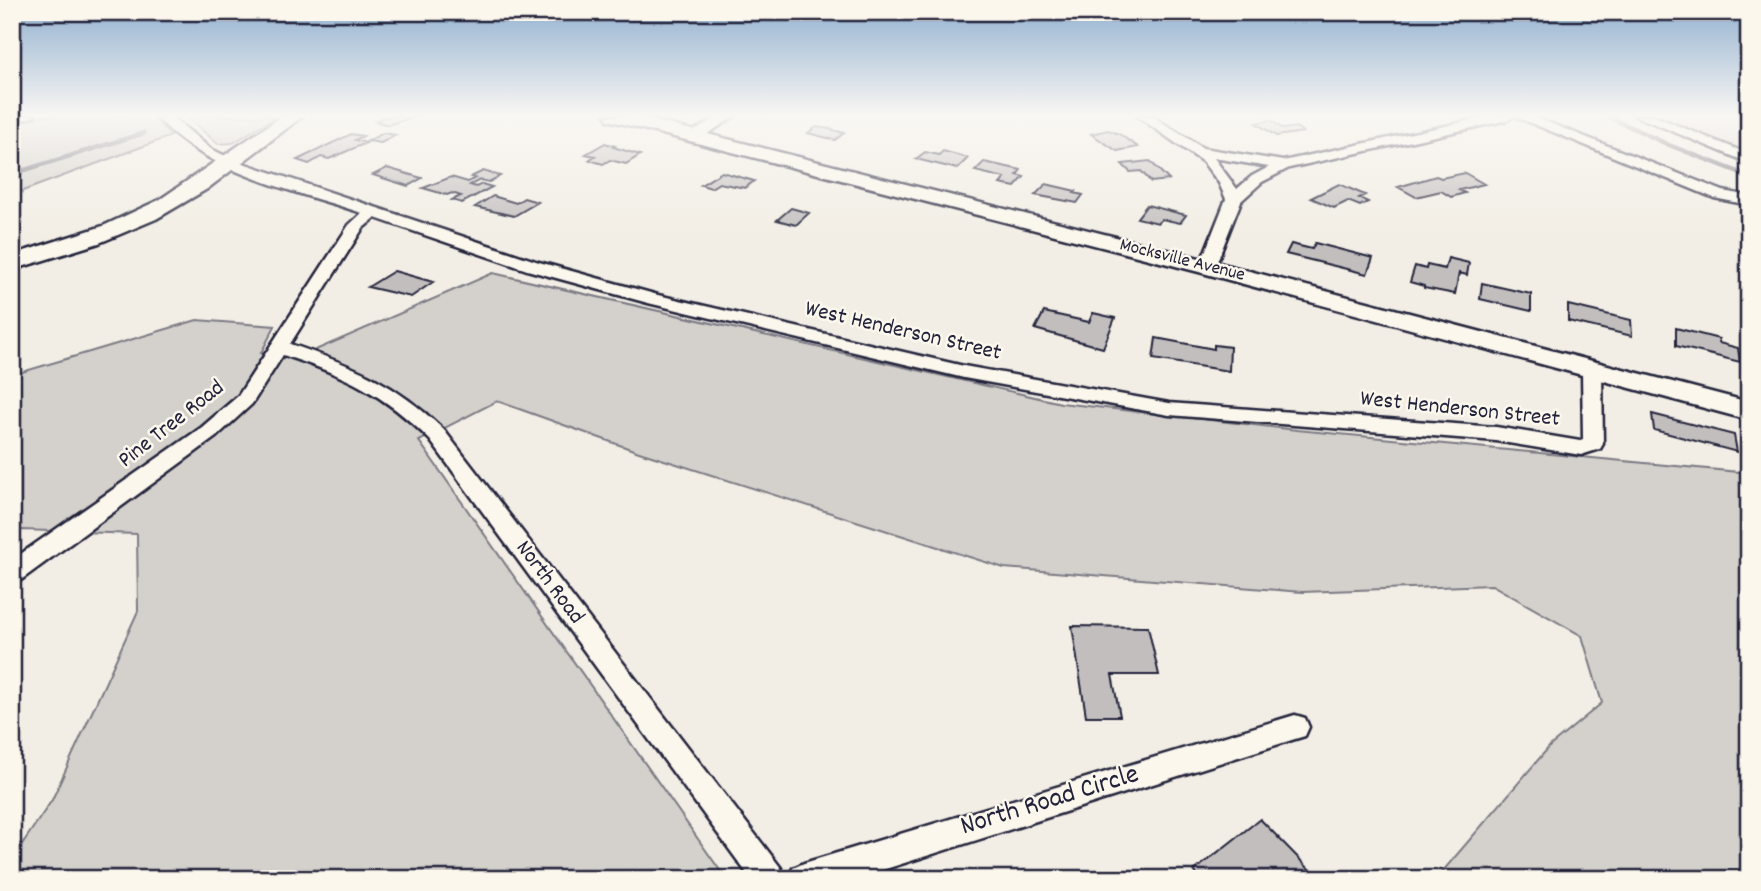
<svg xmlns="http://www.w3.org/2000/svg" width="1761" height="891" font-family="Dekko,sans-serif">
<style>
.built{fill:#e0dcd6}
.green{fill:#d4d1cc;stroke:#7b7a84;stroke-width:2}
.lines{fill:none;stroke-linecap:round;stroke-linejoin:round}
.stream{stroke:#76747f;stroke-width:4.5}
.building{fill:#c2bebe;stroke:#22223b;stroke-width:2}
.street-casing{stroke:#22223b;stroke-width:5}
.secondary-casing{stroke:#22223b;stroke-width:5}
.street{fill:#fbf7ec;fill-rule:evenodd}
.secondary{fill:#fbf7ec;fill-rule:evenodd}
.labels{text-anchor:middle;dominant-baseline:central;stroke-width:5;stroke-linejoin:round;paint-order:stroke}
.far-street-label{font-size:19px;fill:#22223b;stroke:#fbf7ec}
.street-label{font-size:23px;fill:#22223b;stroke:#fbf7ec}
.near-street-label{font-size:28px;fill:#22223b;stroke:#fbf7ec}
</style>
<rect width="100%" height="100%" fill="#f2eee5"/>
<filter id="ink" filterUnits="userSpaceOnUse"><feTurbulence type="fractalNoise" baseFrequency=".0143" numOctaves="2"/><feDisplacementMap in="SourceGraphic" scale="14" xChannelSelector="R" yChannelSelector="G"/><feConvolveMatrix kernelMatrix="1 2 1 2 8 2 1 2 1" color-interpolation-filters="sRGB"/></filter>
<g filter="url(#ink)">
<!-- built -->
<path class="built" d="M1659,116H1749V153Z"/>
<!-- green -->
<path class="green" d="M42,116H151L171,136L12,195V122Z
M186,116H276L233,143L218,144Z
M493,273L1061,403L1297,430L1749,473V879H1436L1550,746L1602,703L1582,636L1492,585L1302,592L1004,568L639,452L497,401L419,441L726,879H12V859L52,800L138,611L137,534L22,530L12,534V375L197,320L275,326L261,353L295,359Z"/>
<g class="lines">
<!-- stream -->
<path class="stream" d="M1607,116L1669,145L1749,176
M12,174L144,133"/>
</g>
<!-- building -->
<path class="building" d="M386,116H416L388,125L375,121Z
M1271,120L1283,129L1296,127L1303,132L1276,136L1256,123Z
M816,127L830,129L844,133L835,140L808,133Z
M1108,130L1119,134L1138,147L1117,151L1091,134Z
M383,133L396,135L381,143L368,141Z
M351,134L363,136L355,140L366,143L329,159L321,157L309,164L297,160Z
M605,143L615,146L613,147L640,155L626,164L610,160L603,164L589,160L595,156L586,154Z
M943,151L968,158L957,169L916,159L925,152L939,155Z
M1150,161L1169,180L1151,182L1141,171L1130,172L1122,164Z
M984,162L1021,170L1017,175L1024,177L1015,187L1000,184L1005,178L975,171Z
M387,168L422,178L408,186L373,175Z
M483,171L500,176L489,182L480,180L470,185L476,187L482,184L492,187L462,203L452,200L461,196L452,193L447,195L423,188L451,177L468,182L475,178L471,177Z
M722,172L754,181L745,188L719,183L711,188L701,185Z
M1465,173L1484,184L1459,190L1465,193L1451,197L1441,191L1416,197L1398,187L1436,176L1441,178Z
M1046,184L1076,191L1074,193L1083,195L1077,203L1035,195Z
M1339,184L1365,195L1359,198L1368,202L1360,206L1348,201L1334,208L1311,198Z
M493,196L516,203L524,198L538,202L514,216L475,207Z
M1147,205L1186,215L1180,223L1162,219L1158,223L1137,218Z
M791,208L809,213L796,225L777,220Z
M1315,243L1373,258L1367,274L1286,254L1291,244L1312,249Z
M1448,258L1469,263L1467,275L1459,273L1455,294L1424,288V286L1410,282L1415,266L1426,269L1427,265L1445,269Z
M394,271L433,282L411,297L368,287Z
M1482,283L1531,294V311L1480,299Z
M1568,305L1631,320L1632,336L1568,321Z
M1044,312L1089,322L1093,313L1115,318L1103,348L1035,329Z
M1676,328L1719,339V343L1738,348L1740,362L1676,346Z
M1156,338L1214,349V345L1230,347L1229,371L1153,359Z
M1652,414L1734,435L1737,452L1654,430Z
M1072,626L1148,627L1159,675H1112L1120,716H1086Z
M1260,819L1319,879H1201L1194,871Z"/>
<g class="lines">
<defs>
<path id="street" d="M12,116H35L12,123Z
M156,116H171L211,149L234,160L539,262L658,295L964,366L1169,403L1496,427L1580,441L1583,440L1582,370L1592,364L1602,370L1603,444L1600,449L1581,455L1496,441L1169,415L964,378L648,303L527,270L375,218L363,228L290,344C354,366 394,382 444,430L781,868L786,879H751L430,440C383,393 346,376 283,355L252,404L216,437L21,580L12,582V560L202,427L238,396L349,225L362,213C293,190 205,173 156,116Z
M719,116H735L698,140H688V134Z
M1137,116H1152L1203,148L1283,161L1491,116H1532L1723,191L1749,196V205L1714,198L1514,116L1508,120L1289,168L1262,182L1241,201L1215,267L1207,272L1199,267L1226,199L1219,183L1203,162ZM1214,158L1269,167L1252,176L1237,189Z
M1636,116H1654L1749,154V163Z
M1295,715L1305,718L1309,727L1305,736L1295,739L854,879H788L793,868L804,863Z"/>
<path id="secondary" d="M282,116H303L207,189L156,219L99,243L12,270V255L103,226L159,200Z
M606,116H636L1215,262L1749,402V420L1199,272L608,120Z"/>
</defs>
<!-- street casing -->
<use href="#street" class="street-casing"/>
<!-- secondary casing -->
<use href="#secondary" class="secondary-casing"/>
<!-- street -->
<use href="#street" class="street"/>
<!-- secondary -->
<use href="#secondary" class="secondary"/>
</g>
</g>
<!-- sky -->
<linearGradient id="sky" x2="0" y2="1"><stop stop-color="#91b0d0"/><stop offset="0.48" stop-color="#f9f7f3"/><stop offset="1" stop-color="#f9f7f3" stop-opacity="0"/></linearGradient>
<rect width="1761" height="241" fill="url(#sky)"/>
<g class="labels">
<!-- far-street labels -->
<g class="far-street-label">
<text transform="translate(1182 261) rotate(14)">Mocksville Avenue</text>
</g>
<!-- street labels -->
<g class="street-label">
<text transform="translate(903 332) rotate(13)">West Henderson Street</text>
<text transform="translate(1460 410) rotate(6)">West Henderson Street</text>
<text transform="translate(172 425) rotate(-38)">Pine Tree Road</text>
<text transform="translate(549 583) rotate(53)">North Road</text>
</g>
<!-- near-street labels -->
<g class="near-street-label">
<text transform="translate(1050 802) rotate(-17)">North Road Circle</text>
</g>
</g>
<!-- margin -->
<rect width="1761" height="891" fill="none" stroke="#fbf7ec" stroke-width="42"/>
<rect x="21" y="21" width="1719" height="849" fill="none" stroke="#22223b" stroke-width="2.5" filter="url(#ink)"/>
</svg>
